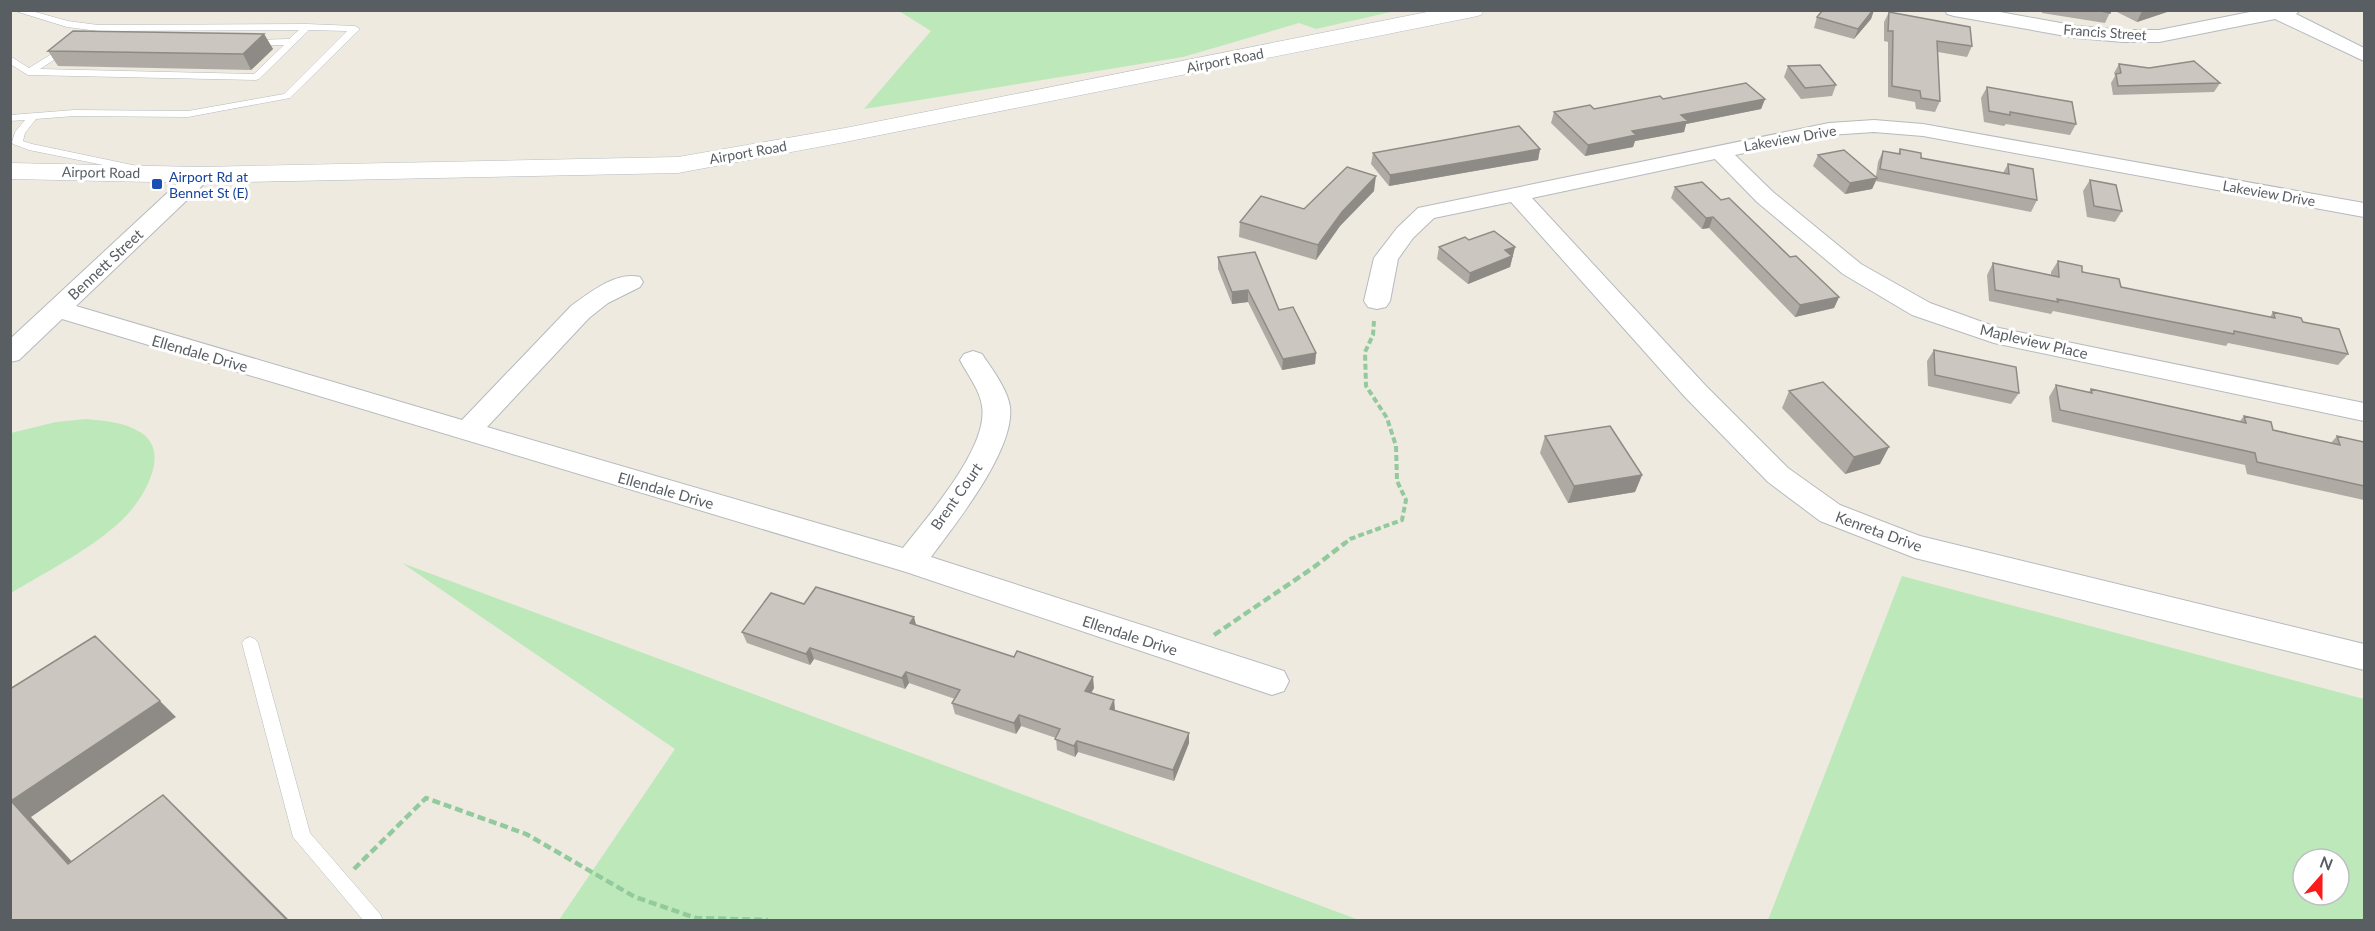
<svg xmlns="http://www.w3.org/2000/svg" width="2375" height="931" font-family="Lato,sans-serif">
<style>
.green{fill:#bde8ba;fill-rule:evenodd}
.lines{fill:none;stroke-linecap:round;stroke-linejoin:round}
.service-casing{stroke:#b6babe;stroke-width:1}
.minor-casing{stroke:#b6babe;stroke-width:2}
.secondary-casing{stroke:#b6bbc1;stroke-width:1}
.path-far1{stroke:#92ca9d;stroke-width:4;stroke-dasharray:6 3;stroke-linecap:butt}
.path{stroke:#92ca9d;stroke-width:4.5;stroke-dasharray:8 4;stroke-linecap:butt}
.service{fill:#fff;fill-rule:evenodd}
.minor{fill:#fff;fill-rule:evenodd}
.secondary{fill:#fff;fill-rule:evenodd}
.wall{fill:#afaaa4}
.shaded-wall{fill:#8e8b86}
.building{fill:#cbc6bf;stroke:#8e8b86;stroke-width:1.5}
.transit-dot{fill:#1a4fb4;stroke:#fff;stroke-width:2}
.labels{text-anchor:middle;dominant-baseline:central;stroke-width:6;stroke-linejoin:round;paint-order:stroke}
.far-street-label{font-size:14px;fill:#595e63;stroke:#fff}
.far-transit-label{font-size:14px;fill:#164399;stroke:#fff;text-anchor:start}
.street-label{font-size:15px;fill:#595e63;stroke:#fff}
</style>
<rect width="100%" height="100%" fill="#eeeae0"/>
<!-- green -->
<path class="green" d="M899,11H1395L1316,29L1299,23L1183,57L864,109L931,31Z
M86,419C105,421 124,422 140,432C172,451 144,497 126,516C96,547 47,571 11,593V433L56,422Z
M402,563L1359,920H559L675,749Z
M1902,576L2364,699V920H1768ZM2303,859H2339V895H2303Z"/>
<g class="lines">
<defs>
<path id="service" d="M12,10H28L68,21L98,25L307,24L355,26L360,29L290,98L188,117L74,116L36,119L25,133L23,141L32,144L142,167L143,169L138,172L29,150L13,144L12,142L15,132L25,120L10,121V115L74,110L188,111L284,94L347,31L309,30L259,79L256,80L28,75L10,64V56L29,68L66,45L69,46V50L40,69L254,74L284,45H252L249,44V40L289,39L299,30L98,31L67,27Z
M250,637L255,639L258,643L310,833L380,914L383,920H363L293,837L242,643L245,639Z"/>
<path id="minor" d="M1945,10H1989L2077,26L2123,30H2159L2260,10H2300L2296,14L2364,48V61L2275,19L2159,42H2123L2077,38L1954,16L1947,14Z
M1874,120L1923,124L2364,203V217L1923,136L1874,132L1829,135L1735,155L1773,192L1861,264L1930,303L1999,328L2364,403V421L1994,343L1912,315L1843,274L1757,202L1715,159L1532,198L1705,385L1788,468L1840,505L1920,536L2364,644V670L1915,558L1820,521L1768,482L1685,397L1511,202L1434,218L1413,238L1398,259L1390,301L1386,307L1377,309L1368,307L1364,301L1374,258L1397,228L1418,208L1829,123Z
M200,168L208,170L211,175L208,180L76,306L462,420L571,306C589,293 616,271 640,277L643,282L640,287L608,303L589,318L487,427L903,548C928,516 989,447 982,406C980,390 967,374 960,360L964,354L973,351L982,354C992,369 1008,390 1010,407C1015,450 956,523 931,557L1284,671L1289,681L1284,691L1272,695L906,572L62,319L19,360L10,362V339L192,170Z"/>
<path id="secondary" d="M1437,10H1484L1481,15L1473,17L845,142L678,173L200,183L10,179V163L200,167L678,157L845,128Z"/>
</defs>
<!-- service casing -->
<use href="#service" class="service-casing"/>
<!-- minor casing -->
<use href="#minor" class="minor-casing"/>
<!-- secondary casing -->
<use href="#secondary" class="secondary-casing"/>
<!-- path-far1 -->
<path class="path-far1" d="M1343,545L1350,539L1402,520L1406,500L1397,481L1396,446L1387,418L1366,386L1365,352L1373,335L1374,321"/>
<!-- path -->
<path class="path" d="M1214,635L1314,567L1345,543
M354,869L426,798L526,834L635,897L696,918L768,920"/>
<!-- service -->
<use href="#service" class="service"/>
<!-- minor -->
<use href="#minor" class="minor"/>
<!-- secondary -->
<use href="#secondary" class="secondary"/>
</g>
<!-- wall -->
<path class="wall" d="M1874,10L1871,19L1854,39L1814,28L1817,17Z
M2042,10H2111L2105,23L2042,13Z
M2113,10H2173L2137,22Z
M1889,12L1972,46L1967,57L1938,52L1940,101L1935,112L1916,109L1915,102L1888,97V42L1884,41V22Z
M264,34L273,49L251,70L58,66L48,51Z
M2119,64L2149,68L2220,83L2214,92L2113,95L2111,83L2115,76L2114,73Z
M1788,66L1836,85L1832,96L1801,99L1784,77Z
M1987,87L2076,124L2070,135L2006,124L2004,126L1984,122L1981,98Z
M1663,99H1765L1761,109L1686,124L1684,132L1635,141L1633,147L1585,156L1551,123L1554,112L1594,109Z
M1540,149L1538,160L1389,186L1371,164L1373,153Z
M1900,149L1921,158L2003,173L2008,164L2037,200L2031,212L1876,181L1872,189L1845,194L1813,166L1818,155L1876,176L1878,162L1883,151L1898,154Z
M2090,180L2122,211L2115,222L2087,217L2083,191Z
M1675,187L1721,200L1839,297L1834,308L1795,317L1709,228L1702,229L1671,198Z
M1374,191L1340,226L1316,260L1239,237L1240,222L1304,209Z
M1469,240L1515,247L1510,267L1468,284L1437,259L1439,247Z
M1218,257L1279,310L1316,353L1315,364L1282,370L1248,302L1232,304L1218,269Z
M2058,261L2121,287L2270,317L2273,312L2303,322L2348,354L2338,365L2228,343L2226,346L2053,311L2051,314L1989,301L1987,275L1993,263L2051,275V272Z
M1934,350L2019,393L2011,404L1928,386L1927,361Z
M2056,385L2089,392L2091,389L2240,421L2244,416L2273,430L2331,443L2337,436L2364,442V500L2247,474L2245,465L2052,422L2049,397Z
M1789,391L1880,464L1845,474L1782,408Z
M1545,436L1642,475L1635,492L1568,503L1540,453Z
M804,604L916,625L1094,688L1091,693L1114,700L1115,711L1189,743L1174,781L1078,752L1075,757L1057,750L1056,738L1021,726L1016,734L955,714L952,703L955,699L909,683L905,689L814,659L810,665L747,643L742,632Z"/>
<!-- shaded-wall -->
<path class="shaded-wall" d="M1873,10H1874L1871,19L1854,39L1858,29Z
M2145,10H2173L2137,22L2142,11Z
M264,34L273,49L251,70L243,54Z
M1765,99L1761,109L1686,124L1684,132L1635,141L1633,147L1585,156L1588,145L1681,115Z
M1540,149L1538,160L1389,186L1390,175Z
M1376,176L1374,191L1340,226L1316,260L1318,245L1342,212Z
M1877,178L1872,189L1845,194L1850,183Z
M1713,217L1709,228L1702,229L1706,218Z
M1515,247L1510,267L1468,284L1470,273L1505,250Z
M1248,290V302L1232,304V292Z
M1839,297L1834,308L1795,317L1800,305Z
M1316,353L1315,364L1282,370L1283,359Z
M1889,447L1880,464L1845,474L1854,457Z
M1642,475L1635,492L1568,503L1574,486Z
M914,617L917,628L910,623Z
M810,648L814,659L810,665L806,654Z
M906,672L909,683L905,689L902,678Z
M1093,677L1094,688L1086,702L1085,691Z
M1114,700L1115,711L1110,709Z
M160,701L176,717L31,817L88,879L68,864L11,801Z
M1019,715L1021,726L1016,734L1014,723Z
M1189,733V743L1174,781L1173,770Z
M1077,741L1078,752L1075,757L1074,746Z
M163,795L180,811L290,921H288Z"/>
<!-- building -->
<path class="building" d="M1823,10H1873L1858,29L1817,17Z
M2097,10H2111L2110,13Z
M1889,12L1970,27L1972,46L1937,41L1940,101L1921,98L1920,91L1892,86L1893,31H1888Z
M73,31L264,34L243,54L48,51Z
M2194,61L2220,83L2118,86L2116,74L2121,73L2119,64L2149,68Z
M1820,65L1836,85L1805,88L1788,66Z
M1746,83L1765,99L1681,115L1688,121L1632,131L1636,135L1588,145L1554,112L1590,105L1594,109L1660,96L1663,99Z
M1987,87L2072,102L2076,124L2010,112V115L1989,111Z
M1519,126L1540,149L1390,175L1373,153L1450,139Z
M1900,149L1921,153V158L2009,174L2008,164L2033,169L2037,200L1880,169L1883,151L1900,154Z
M1844,150L1877,178L1850,183L1818,155Z
M1347,167L1376,176L1342,212L1318,245L1240,222L1261,196L1304,209Z
M2090,180L2116,185L2122,211L2094,206Z
M1702,182L1721,200L1729,198L1790,257L1796,256L1839,297L1800,305L1713,217L1706,218L1675,187Z
M1494,231L1515,247L1505,250L1512,256L1470,273L1439,247L1465,237L1469,240Z
M1255,252L1279,310L1293,307L1316,353L1283,359L1248,290L1232,292L1218,257Z
M2058,261L2082,266V272L2119,279L2121,287L2275,318L2273,312L2301,318L2303,322L2339,329L2348,354L2234,331V334L2057,299L2058,302L1995,290L1993,263L2059,277Z
M1934,350L2016,367L2019,393L1935,375Z
M1823,382L1889,447L1854,457L1789,391Z
M2056,385L2092,393L2091,389L2246,423L2244,416L2271,422L2273,430L2340,445L2337,436L2364,442V486L2257,462L2255,453L2060,410Z
M1610,426L1642,475L1574,486L1545,436Z
M816,587L914,617L910,623L1014,657L1017,651L1093,677L1085,691L1114,700L1110,709L1189,733L1173,770L1077,741L1074,746L1055,739L1060,729L1019,715L1014,723L952,703L960,690L906,672L902,678L810,648L806,654L742,632L771,593L804,604Z
M95,636L160,701L11,801L68,864L163,795L288,921H10V689Z"/>
<!-- markers -->
<rect class="transit-dot" x="151" y="178" width="12" height="12" rx="3"/>
<g class="labels">
<!-- far-street labels -->
<g class="far-street-label">
<text transform="translate(2105 32) rotate(4)">Francis Street</text>
<text transform="translate(1225 60) rotate(-11)">Airport Road</text>
<text transform="translate(1790 138) rotate(-10)">Lakeview Drive</text>
<text transform="translate(748 152) rotate(-10)">Airport Road</text>
<text transform="translate(101 172) rotate(1)">Airport Road</text>
<text transform="translate(2269 193) rotate(10)">Lakeview Drive</text>
</g>
<!-- far-transit labels -->
<g class="far-transit-label">
<text x="169" y="176">Airport Rd at<tspan x="169" dy="16">Bennet St (E)</tspan></text>
</g>
<!-- street labels -->
<g class="street-label">
<text transform="translate(105 264) rotate(-43)">Bennett Street</text>
<text transform="translate(2034 341) rotate(13)">Mapleview Place</text>
<text transform="translate(200 353) rotate(16)">Ellendale Drive</text>
<text transform="translate(666 490) rotate(16)">Ellendale Drive</text>
<text transform="translate(956 496) rotate(-55)">Brent Court</text>
<text transform="translate(1879 531) rotate(20)">Kenreta Drive</text>
<text transform="translate(1130 635) rotate(18)">Ellendale Drive</text>
</g>
</g>
<!-- border -->
<rect width="2375" height="931" fill="none" stroke="#595e63" stroke-width="24"/>
<!-- north arrow -->
<g transform="translate(2321 877) rotate(21)"><circle r="28" fill="#ffffff" stroke="#bdbfc1" stroke-width="1.5"/>
<path d="M0-4.5L10 22L0 15L-10 22Z" fill="#f91c1b"/>
<text y="-9" font-size="16" font-weight="bold" text-anchor="middle" fill="#595e63">N</text>
</g>
</svg>
